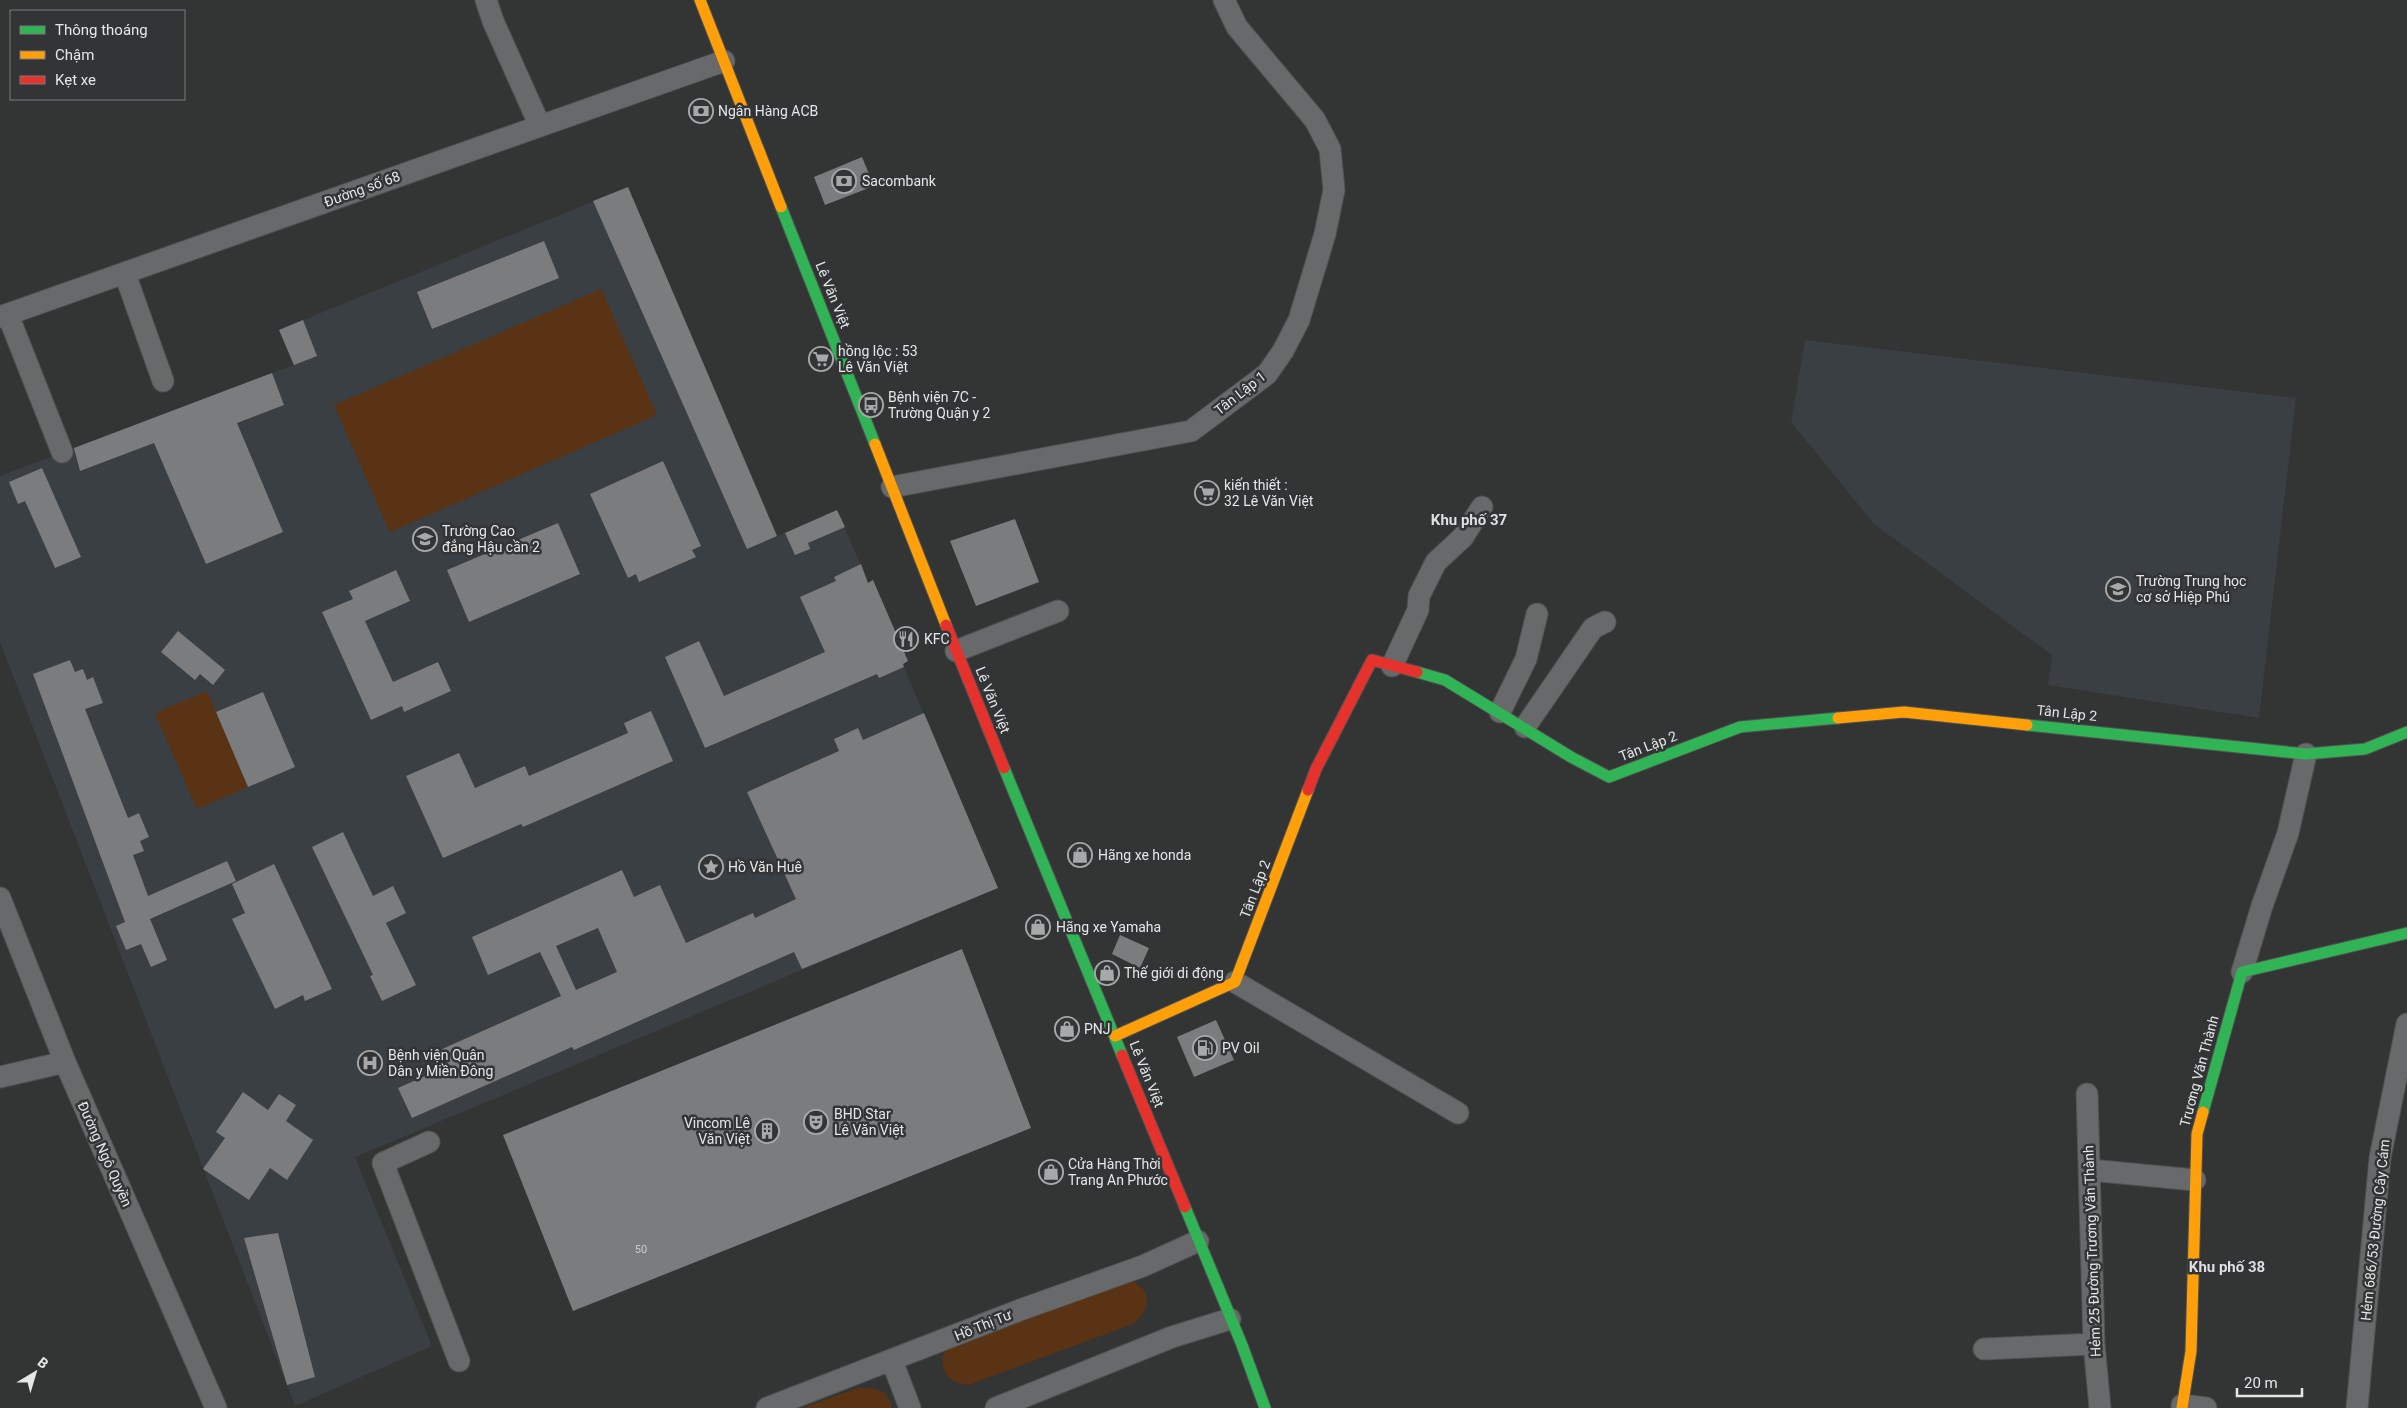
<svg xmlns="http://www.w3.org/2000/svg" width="2407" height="1408" font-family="Roboto,sans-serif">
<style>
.built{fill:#393f43}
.green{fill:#593314}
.building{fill:#7b7c7d;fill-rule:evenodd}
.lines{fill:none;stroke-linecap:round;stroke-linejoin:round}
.street-casing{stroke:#505151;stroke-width:23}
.fast-casing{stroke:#505151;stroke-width:13}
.slow-casing{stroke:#505151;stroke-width:13}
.jam-casing{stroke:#505151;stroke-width:13}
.street{stroke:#68696a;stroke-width:21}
.fast{stroke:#30b455;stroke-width:11}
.slow{stroke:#ff9f0a;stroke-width:11}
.jam{stroke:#e5322d;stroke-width:11}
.labels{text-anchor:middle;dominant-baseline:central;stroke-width:5;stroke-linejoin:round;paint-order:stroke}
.number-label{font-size:11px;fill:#cacccc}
.poi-label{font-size:14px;fill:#e5e6e7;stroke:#323435;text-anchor:start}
.street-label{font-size:14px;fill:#e5e6e7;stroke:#323435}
.neighbourhood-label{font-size:15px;font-weight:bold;fill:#dddfe1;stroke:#323435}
</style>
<rect width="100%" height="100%" fill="#333434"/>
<!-- built -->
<path class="built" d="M628,187L777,536L837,510L868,582L873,580L908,661L903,664L904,667L998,888L355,1157L432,1346L295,1406L0,642V476L293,365L279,330Z
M1805,340L2296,398L2259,718L2048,685L2052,655L1874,524L1791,422Z"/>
<!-- green -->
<path class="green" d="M601,289L657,415L390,532L334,405Z
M207,691L248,787L197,809L155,713Z
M1122,1279C1151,1283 1155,1307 1133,1324L968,1385C947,1383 938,1369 945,1349Z
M857,1388C875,1388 888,1388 892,1408H803Z"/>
<!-- building -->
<path class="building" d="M862,157L874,186L825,205L814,177Z
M628,187L777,536L747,549L593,201Z
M544,241L559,278L432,329L417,292Z
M303,320L317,356L294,365L279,330Z
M272,373L284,405L237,423L283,532L206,564L154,443L80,471L74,448Z
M663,461L701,546L692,550L696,557L639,582L636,574L628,578L590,494Z
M42,468L81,557L55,568L25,501L18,504L9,482Z
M837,510L845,527L808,543L810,549L795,555L785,533Z
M1015,519L1039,582L976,606L950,541Z
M558,523L580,574L469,622L447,570Z
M861,564L868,583L873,580L908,661L903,664L904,667L879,678L877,674L705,748L665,657L699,641L724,696L825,652L800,597L836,581L834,577Z
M396,570L410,601L365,621L393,682L438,662L451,691L404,712L402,706L371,720L322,612L353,599L349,591Z
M178,631L225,670L213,685L200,674L195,680L161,652Z
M70,660L75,672L83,669L87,680L93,677L103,703L85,709L128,818L139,813L149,837L140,841L144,851L133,855L148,896L227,861L236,881L150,919L167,960L151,967L141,944L126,950L116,926L125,922L33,674Z
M263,692L295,767L248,787L216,712Z
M651,711L673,761L523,827L521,824L443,858L406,776L459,753L475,788L525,766L529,776L628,733L624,723Z
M924,713L998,888L802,969L794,952L574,1050L572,1047L412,1118L398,1088L448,1066L440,1050L561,996L540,952L488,975L472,937L622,870L634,897L660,885L686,943L753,913L755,918L796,899L747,792L839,751L834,739L858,728L863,740ZM598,928L617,972L576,990L556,946Z
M343,832L373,896L393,886L406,913L386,923L416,985L382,1001L370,976L373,975L312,847Z
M274,864L332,989L305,1001L303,995L275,1009L232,919L245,913L232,884Z
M1120,935L1149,948L1140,968L1112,954Z
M962,949L1031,1128L573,1311L503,1135Z
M1216,1020L1234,1060L1194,1077L1177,1037Z
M243,1092L268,1110L279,1094L296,1105L286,1121L313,1140L287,1180L270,1168L249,1200L203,1169L225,1138L216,1132Z
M278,1233L315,1377L287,1385L244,1238Z"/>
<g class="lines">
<defs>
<path id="street" d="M486,0L493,21L540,126
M125,274L163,381
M8,315L62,452
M0,317L724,61
M892,487L1191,431L1267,374L1283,351L1299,320L1325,234L1334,190L1330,149L1315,120L1237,27L1224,0
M956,651L1058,611
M1392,666L1418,610L1419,596L1436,562L1463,537L1482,507
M1500,712L1526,659L1537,614
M1525,727L1593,628L1605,622
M0,898L65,1062L216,1408
M2242,972L2262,906L2288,833L2306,754
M1235,982L1458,1113
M0,1077L65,1062
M2087,1094L2094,1344L2100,1408
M429,1142L383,1163L459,1361
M2090,1170L2195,1180
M1984,1349L2094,1344
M892,1361L910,1408
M2182,1405L2206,1408
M767,1408L1020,1310L1143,1266L1198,1241
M996,1408L1172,1337L1230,1319
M2357,1408L2380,1158L2407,1024"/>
<path id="fast" d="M781,207L875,444
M1417,672L1445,680L1571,757L1609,777L1740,727L1838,718
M2027,725L2306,754L2365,749L2407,732
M1004,768L1122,1055
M2203,1112L2242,972L2407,933
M1185,1207L1242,1345L1265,1408"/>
<path id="slow" d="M700,0L781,207
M875,444L946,625
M1838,718L1904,712L2027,725
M1115,1036L1235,982L1308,790
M2182,1408L2191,1351L2197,1134L2203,1112"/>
<path id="jam" d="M946,625L1004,768
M1308,790L1316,769L1372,660L1417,672
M1122,1055L1185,1207"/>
</defs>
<!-- street casing -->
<use href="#street" class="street-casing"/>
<!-- fast casing -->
<use href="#fast" class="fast-casing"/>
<!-- slow casing -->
<use href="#slow" class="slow-casing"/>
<!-- jam casing -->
<use href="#jam" class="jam-casing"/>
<!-- street -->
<use href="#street" class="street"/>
<!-- fast -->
<use href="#fast" class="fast"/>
<!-- slow -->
<use href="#slow" class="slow"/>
<!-- jam -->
<use href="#jam" class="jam"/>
</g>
<!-- icons -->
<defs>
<symbol id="bank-ring" viewBox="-11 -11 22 22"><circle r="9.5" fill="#323435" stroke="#a7a8a8" stroke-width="1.5"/><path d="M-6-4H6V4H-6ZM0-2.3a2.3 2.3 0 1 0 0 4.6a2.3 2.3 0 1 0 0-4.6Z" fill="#a7a8a8"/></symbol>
<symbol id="supermarket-ring" viewBox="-11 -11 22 22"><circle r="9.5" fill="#323435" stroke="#a7a8a8" stroke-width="1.5"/><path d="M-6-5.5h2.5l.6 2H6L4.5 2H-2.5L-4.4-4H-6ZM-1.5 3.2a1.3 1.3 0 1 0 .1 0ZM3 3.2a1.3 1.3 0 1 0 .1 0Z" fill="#a7a8a8"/></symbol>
<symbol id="bus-ring" viewBox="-11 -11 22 22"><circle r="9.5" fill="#323435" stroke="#a7a8a8" stroke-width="1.5"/><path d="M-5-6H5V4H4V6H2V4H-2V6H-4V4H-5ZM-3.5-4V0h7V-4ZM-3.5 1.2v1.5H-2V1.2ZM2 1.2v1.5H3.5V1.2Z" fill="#a7a8a8"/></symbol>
<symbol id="university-ring" viewBox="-11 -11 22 22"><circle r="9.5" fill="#323435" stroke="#a7a8a8" stroke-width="1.5"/><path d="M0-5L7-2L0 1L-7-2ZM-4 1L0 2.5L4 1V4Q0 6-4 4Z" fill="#a7a8a8"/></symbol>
<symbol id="school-ring" viewBox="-11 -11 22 22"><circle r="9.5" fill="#323435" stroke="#a7a8a8" stroke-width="1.5"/><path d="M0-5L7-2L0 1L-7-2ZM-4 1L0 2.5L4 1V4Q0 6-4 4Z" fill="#a7a8a8"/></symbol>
<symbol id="restaurant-ring" viewBox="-11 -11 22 22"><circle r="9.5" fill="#323435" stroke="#a7a8a8" stroke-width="1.5"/><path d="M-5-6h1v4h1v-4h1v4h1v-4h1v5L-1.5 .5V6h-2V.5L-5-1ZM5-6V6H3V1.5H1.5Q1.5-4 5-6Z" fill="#a7a8a8"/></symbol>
<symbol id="shop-ring" viewBox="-11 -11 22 22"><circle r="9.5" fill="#323435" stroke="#a7a8a8" stroke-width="1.5"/><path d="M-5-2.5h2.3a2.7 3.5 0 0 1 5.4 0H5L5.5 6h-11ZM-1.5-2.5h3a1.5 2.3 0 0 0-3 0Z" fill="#a7a8a8"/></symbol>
<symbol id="sight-ring" viewBox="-11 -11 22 22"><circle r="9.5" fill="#323435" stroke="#a7a8a8" stroke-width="1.5"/><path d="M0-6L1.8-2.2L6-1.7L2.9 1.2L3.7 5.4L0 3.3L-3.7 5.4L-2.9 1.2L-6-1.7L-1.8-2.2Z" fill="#a7a8a8"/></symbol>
<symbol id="fuel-ring" viewBox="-11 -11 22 22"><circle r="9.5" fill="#323435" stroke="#a7a8a8" stroke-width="1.5"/><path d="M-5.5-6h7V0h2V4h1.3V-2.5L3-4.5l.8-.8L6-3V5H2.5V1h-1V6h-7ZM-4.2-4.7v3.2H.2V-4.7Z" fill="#a7a8a8"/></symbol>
<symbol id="hospital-ring" viewBox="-11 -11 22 22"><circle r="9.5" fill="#323435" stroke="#a7a8a8" stroke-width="1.5"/><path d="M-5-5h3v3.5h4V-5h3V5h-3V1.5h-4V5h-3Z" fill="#a7a8a8"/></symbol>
<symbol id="theatre-ring" viewBox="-11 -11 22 22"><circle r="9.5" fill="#323435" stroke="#a7a8a8" stroke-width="1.5"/><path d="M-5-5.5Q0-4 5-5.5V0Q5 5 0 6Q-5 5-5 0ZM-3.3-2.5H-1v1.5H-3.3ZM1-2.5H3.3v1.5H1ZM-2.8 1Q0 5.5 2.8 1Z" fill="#a7a8a8"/></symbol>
<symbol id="building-ring" viewBox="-11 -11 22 22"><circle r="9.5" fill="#323435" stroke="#a7a8a8" stroke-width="1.5"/><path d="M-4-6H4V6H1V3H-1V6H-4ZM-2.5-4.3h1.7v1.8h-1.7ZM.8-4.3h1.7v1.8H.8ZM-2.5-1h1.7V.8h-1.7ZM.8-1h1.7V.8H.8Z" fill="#a7a8a8"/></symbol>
</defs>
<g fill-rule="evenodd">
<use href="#bank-ring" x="687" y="97" width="28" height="28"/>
<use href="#bank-ring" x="830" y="167" width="28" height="28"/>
<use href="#supermarket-ring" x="807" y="345" width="28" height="28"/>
<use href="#bus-ring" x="857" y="391" width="28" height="28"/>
<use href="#supermarket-ring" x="1193" y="479" width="28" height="28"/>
<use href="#university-ring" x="411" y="525" width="28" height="28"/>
<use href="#school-ring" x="2104" y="575" width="28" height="28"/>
<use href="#restaurant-ring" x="892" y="625" width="28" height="28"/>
<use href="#shop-ring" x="1066" y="841" width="28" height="28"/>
<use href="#sight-ring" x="697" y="853" width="28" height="28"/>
<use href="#shop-ring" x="1024" y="913" width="28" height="28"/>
<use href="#shop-ring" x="1093" y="959" width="28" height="28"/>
<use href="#shop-ring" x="1053" y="1015" width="28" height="28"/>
<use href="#fuel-ring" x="1191" y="1034" width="28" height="28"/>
<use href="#hospital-ring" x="356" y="1049" width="28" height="28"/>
<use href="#theatre-ring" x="802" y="1108" width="28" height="28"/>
<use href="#building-ring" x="753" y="1117" width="28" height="28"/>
<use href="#shop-ring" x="1037" y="1158" width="28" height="28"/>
</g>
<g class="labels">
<!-- number labels -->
<g class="number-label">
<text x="641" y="1249">50</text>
</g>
<!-- poi labels -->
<g class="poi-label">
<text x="718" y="111">Ngân Hàng ACB</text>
<text x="862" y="181">Sacombank</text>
<text x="838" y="351">hồng lộc : 53<tspan x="838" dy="16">Lê Văn Việt</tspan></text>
<text x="888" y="397">Bệnh viện 7C -<tspan x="888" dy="16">Trường Quận y 2</tspan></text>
<text x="1224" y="485">kiến thiết :<tspan x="1224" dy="16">32 Lê Văn Việt</tspan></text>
<text x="442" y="531">Trường Cao<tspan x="442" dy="16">đẳng Hậu cần 2</tspan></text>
<text x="2136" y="581">Trường Trung học<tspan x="2136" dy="16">cơ sở Hiệp Phú</tspan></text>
<text x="924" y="639">KFC</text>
<text x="1098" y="855">Hãng xe honda</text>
<text x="728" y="867">Hồ Văn Huê</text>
<text x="1056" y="927">Hãng xe Yamaha</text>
<text x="1124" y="973">Thế giới di động</text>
<text x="1084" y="1029">PNJ</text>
<text x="1222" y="1048">PV Oil</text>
<text x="388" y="1055">Bệnh viện Quân<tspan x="388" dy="16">Dân y Miền Đông</tspan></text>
<text x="834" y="1114">BHD Star<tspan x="834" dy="16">Lê Văn Việt</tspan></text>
<text x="750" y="1123" text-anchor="end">Vincom Lê<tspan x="750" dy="16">Văn Việt</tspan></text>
<text x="1068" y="1164">Cửa Hàng Thời<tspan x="1068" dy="16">Trang An Phước</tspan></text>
</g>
<!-- street labels -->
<g class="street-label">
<text transform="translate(362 189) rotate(-20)">Đường số 68</text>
<text transform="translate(833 295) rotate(68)">Lê Văn Việt</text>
<text transform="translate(1240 393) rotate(-38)">Tân Lập 1</text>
<text transform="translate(993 700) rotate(68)">Lê Văn Việt</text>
<text transform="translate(2067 713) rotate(6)">Tân Lập 2</text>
<text transform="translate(1648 746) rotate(-21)">Tân Lập 2</text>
<text transform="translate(1255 889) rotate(-69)">Tân Lập 2</text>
<text transform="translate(2199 1071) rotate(-75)">Trương Văn Thành</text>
<text transform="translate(1147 1074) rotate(68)">Lê Văn Việt</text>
<text transform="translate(105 1154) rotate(66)">Đường Ngô Quyền</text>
<text transform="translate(2375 1230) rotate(-84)">Hẻm 686/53 Đường Cây Cám</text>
<text transform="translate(2092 1251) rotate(-92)">Hẻm 25 Đường Trương Văn Thành</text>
<text transform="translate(983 1325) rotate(-22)">Hồ Thị Tư</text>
</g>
<!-- neighbourhood labels -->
<g class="neighbourhood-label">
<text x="1469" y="520">Khu phố 37</text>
<text x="2227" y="1267">Khu phố 38</text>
</g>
</g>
<!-- legend -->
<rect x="10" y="10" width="175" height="90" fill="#323435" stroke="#7a7b7c"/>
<rect x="20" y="26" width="25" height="8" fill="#30b455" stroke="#7a7b7c"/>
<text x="55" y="35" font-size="15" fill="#e5e6e7">Thông thoáng</text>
<rect x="20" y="51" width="25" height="8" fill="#ff9f0a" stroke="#7a7b7c"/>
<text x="55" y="60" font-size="15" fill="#e5e6e7">Chậm</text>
<rect x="20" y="76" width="25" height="8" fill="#e5322d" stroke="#7a7b7c"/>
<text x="55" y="85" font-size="15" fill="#e5e6e7">Kẹt xe</text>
<!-- north arrow -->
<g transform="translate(35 1373) rotate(38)" stroke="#323435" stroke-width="4" paint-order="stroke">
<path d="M0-4L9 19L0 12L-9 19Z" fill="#e5e6e7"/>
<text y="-8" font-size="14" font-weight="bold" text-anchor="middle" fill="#e5e6e7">B</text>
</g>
<!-- scale -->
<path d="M2237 1388v8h65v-8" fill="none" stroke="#e5e6e7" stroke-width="2.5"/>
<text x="2244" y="1388" font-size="15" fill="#e5e6e7" stroke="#323435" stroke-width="4" paint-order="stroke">20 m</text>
</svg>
